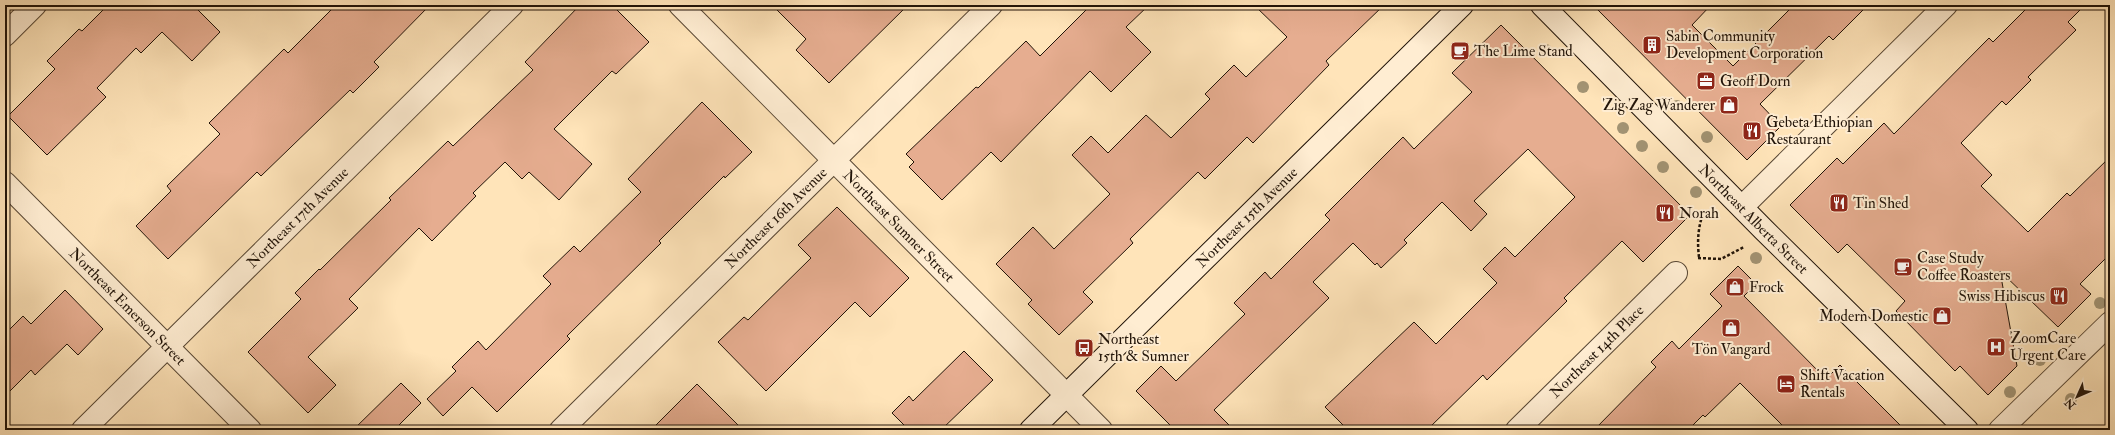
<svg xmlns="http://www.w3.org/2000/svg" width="2115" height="435" font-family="'IM FELL Double Pica',serif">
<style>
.building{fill:#e6ad90;stroke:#201308}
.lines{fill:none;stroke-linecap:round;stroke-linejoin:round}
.street-casing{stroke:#584734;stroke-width:24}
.secondary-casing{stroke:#201308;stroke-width:24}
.path{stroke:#201308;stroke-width:2.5;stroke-dasharray:3 2;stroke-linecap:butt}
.street{stroke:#ffedd2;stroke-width:22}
.secondary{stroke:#ffedd2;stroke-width:22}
.tree{fill:#a29373}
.labels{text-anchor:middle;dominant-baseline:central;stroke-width:4;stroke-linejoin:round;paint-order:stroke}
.poi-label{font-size:15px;fill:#201308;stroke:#ffedd2;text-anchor:start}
.street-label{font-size:15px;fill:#201308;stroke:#ffedd2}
</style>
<rect width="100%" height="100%" fill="#ffe4b9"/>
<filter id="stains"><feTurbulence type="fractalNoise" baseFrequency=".005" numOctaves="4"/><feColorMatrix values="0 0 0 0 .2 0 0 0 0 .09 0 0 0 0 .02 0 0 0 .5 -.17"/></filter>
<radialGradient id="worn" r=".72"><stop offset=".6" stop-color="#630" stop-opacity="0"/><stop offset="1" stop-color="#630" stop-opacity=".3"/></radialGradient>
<!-- building -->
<path class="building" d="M108,5H193L220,32L192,61L162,32L141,53L136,48L97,88L106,97L47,155L8,116L55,69L47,61L79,29L82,31Z
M336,5H430L374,62L379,67L353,93L350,90L261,176L257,172L168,259L136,226L171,191L167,186L220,134L209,123L284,49L288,53Z
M580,5H612L649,42L616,74L612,71L554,129L592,164L559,200L529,172L522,179L505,162L473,193L476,196L432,241L419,228L349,299L358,308L308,357L336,385L308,413L248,352L301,299L295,293L319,269L320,270L391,200L389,198L416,172L448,141L453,146L533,70L525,62Z
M772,5H908L829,83L796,50L806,39Z
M1091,5H1149L1126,27L1151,52L1111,92L1090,71L1001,162L991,152L942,200L909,167L914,162L906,154L976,87L978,88L1026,41L1040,56Z
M1254,5H1384L1326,61L1329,65L1253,143L1247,137L1205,179L1198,172L1130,239L1133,243L1083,292L1093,302L1059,335L1028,304L1032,300L996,264L1033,227L1054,249L1110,194L1072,155L1091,136L1108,153L1146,115L1171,138L1210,99L1205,94L1234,65L1246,77L1287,37Z
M1593,5H1711L1692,25L1733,66L1794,5H1868L1833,40L1829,36L1760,104L1781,126L1747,160Z
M2030,5H2085L2068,22L2076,30L2028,77L2031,80L2006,105L2002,101L1961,143L1992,175L1981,186L2028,232L2067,193L2070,196L2110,157V254L2080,284L2091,294L2058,327L2000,271L2017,366L1988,395L1960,366L1955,371L1896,311L1905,301L1847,244L1838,253L1790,205L1837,158L1843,164L1884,123L1894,134L1989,38L1993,42Z
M1501,25L1690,215L1643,262L1622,241L1564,298L1567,301L1487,380L1483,375L1427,430H1348L1325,407L1414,322L1436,344L1497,283L1483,269L1505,247L1515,257L1575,197L1528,149L1474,201L1487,214L1471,231L1442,202L1404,240L1407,243L1381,268L1377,263L1375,265L1353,243L1313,282L1329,298L1214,410L1234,430H1175L1136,391L1161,366L1176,381L1245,314L1234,303L1265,272L1271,279L1330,220L1325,215L1403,137L1414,149L1472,92L1452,73Z
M702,102L752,152L725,178L724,176L659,241L661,243L567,336L570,339L497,412L472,387L443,416L427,399L456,371L452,367L478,341L486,350L551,284L543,276L574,246L580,252L641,192L628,179Z
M837,207L909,278L870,317L855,302L766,391L718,342L744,317L748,320L811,258L798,245Z
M1738,266L1756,284L1744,296L1826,379L1840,365L1905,430H1787L1740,383L1705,417L1703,415L1688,430H1594L1656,367L1651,362L1672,341L1679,349L1722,306L1710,294Z
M65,290L103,329L78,355L67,344L35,375L31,370L5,396V334L23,316L31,324Z
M964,351L993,380L941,430H909L892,413L909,396L913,401Z
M401,383L421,403L394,430H353Z
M697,384L743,430H651Z"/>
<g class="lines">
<defs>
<g id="street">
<path id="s1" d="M680,5L1101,430"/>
<path d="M5,35L35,5"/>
<path id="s2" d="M5,183L250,430"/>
<path d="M1742,207L1946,5"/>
<path id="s3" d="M83,430L512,5"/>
<path id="s4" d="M561,430L991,5"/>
<path id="s5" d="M1517,430L1676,273"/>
<path d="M2000,430L2110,323"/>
</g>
<g id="secondary">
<path id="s6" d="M1542,5L1764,230L1967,430"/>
<path id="s7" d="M1031,430L1462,5"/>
</g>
</defs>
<!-- street casing -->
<use href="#street" class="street-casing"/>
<!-- secondary casing -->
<use href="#secondary" class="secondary-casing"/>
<!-- path -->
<path class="path" d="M1699,257C1697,241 1698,224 1705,209
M1698,258L1721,259L1744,247"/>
<!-- street -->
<use href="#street" class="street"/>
<!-- secondary -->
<use href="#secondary" class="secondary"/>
</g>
<!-- trees -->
<g class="tree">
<circle cx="1546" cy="50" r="6"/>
<circle cx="1583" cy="87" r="6"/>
<circle cx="1677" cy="106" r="6"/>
<circle cx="1623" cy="128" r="6"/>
<circle cx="1707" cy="137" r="6"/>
<circle cx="1642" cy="146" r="6"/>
<circle cx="1663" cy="167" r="6"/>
<circle cx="1696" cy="192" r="6"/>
<circle cx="1756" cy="258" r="6"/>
<circle cx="2100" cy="303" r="6"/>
<circle cx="2040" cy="360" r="6"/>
<circle cx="2010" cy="392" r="6"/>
<circle cx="2071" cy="399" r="6"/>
</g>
<!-- icons -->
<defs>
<symbol id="building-square" viewBox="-11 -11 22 22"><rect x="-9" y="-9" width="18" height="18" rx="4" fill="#8f2418" stroke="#ffedd2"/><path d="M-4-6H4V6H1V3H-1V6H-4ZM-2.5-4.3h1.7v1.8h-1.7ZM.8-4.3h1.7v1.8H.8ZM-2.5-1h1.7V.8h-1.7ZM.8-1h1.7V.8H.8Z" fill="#fff"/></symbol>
<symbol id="cafe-square" viewBox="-11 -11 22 22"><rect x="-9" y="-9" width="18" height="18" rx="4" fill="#8f2418" stroke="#ffedd2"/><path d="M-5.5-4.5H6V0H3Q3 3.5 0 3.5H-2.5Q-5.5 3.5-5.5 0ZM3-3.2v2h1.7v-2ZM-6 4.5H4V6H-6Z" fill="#fff"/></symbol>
<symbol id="office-square" viewBox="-11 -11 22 22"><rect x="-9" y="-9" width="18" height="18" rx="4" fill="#8f2418" stroke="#ffedd2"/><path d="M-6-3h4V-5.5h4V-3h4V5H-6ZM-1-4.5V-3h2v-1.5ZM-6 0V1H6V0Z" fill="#fff"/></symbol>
<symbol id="shop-square" viewBox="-11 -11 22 22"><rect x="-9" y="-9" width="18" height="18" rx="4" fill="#8f2418" stroke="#ffedd2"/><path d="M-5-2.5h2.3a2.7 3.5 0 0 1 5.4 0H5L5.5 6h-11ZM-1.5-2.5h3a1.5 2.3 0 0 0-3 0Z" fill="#fff"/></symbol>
<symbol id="restaurant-square" viewBox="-11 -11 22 22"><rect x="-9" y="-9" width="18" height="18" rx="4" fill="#8f2418" stroke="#ffedd2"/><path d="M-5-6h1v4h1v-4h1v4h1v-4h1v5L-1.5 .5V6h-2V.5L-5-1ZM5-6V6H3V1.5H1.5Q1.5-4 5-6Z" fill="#fff"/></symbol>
<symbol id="hospital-square" viewBox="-11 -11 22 22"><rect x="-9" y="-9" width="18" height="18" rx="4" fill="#8f2418" stroke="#ffedd2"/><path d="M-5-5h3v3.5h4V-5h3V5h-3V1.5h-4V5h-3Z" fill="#fff"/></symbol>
<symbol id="bus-square" viewBox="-11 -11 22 22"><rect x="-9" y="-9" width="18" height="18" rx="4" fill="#8f2418" stroke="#ffedd2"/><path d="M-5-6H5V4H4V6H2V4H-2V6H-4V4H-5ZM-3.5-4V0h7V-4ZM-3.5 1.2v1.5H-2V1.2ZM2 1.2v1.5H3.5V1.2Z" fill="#fff"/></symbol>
<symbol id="hotel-square" viewBox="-11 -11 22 22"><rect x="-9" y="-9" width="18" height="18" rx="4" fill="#8f2418" stroke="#ffedd2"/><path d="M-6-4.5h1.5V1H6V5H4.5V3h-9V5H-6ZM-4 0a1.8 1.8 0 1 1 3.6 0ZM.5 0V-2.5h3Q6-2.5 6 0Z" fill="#fff"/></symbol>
</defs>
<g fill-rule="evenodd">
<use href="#building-square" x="1641" y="34" width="22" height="22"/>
<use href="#cafe-square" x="1449" y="40" width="22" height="22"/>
<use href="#office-square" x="1695" y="70" width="22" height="22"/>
<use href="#shop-square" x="1718" y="94" width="22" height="22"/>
<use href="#restaurant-square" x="1741" y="120" width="22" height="22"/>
<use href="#restaurant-square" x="1828" y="192" width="22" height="22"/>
<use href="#restaurant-square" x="1654" y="202" width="22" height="22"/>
<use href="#cafe-square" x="1892" y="256" width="22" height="22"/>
<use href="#shop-square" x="1724" y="276" width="22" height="22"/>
<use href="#restaurant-square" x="2048" y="285" width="22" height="22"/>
<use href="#shop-square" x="1931" y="305" width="22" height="22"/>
<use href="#shop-square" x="1720" y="317" width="22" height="22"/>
<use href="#hospital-square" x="1985" y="336" width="22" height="22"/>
<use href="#bus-square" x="1073" y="337" width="22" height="22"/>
<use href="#hotel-square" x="1775" y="373" width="22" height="22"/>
</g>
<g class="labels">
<!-- poi labels -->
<g class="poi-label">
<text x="1666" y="36">Sabin Community<tspan x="1666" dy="17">Development Corporation</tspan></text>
<text x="1474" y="51">The Lime Stand</text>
<text x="1720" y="81">Geoff Dorn</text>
<text x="1715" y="105" text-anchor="end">Zig Zag Wanderer</text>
<text x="1766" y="122">Gebeta Ethiopian<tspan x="1766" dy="17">Restaurant</tspan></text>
<text x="1853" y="203">Tin Shed</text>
<text x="1679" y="213">Norah</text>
<text x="1917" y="258">Case Study<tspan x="1917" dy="17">Coffee Roasters</tspan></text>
<text x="1749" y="287">Frock</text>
<text x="2045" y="296" text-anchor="end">Swiss Hibiscus</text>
<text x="1928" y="316" text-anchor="end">Modern Domestic</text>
<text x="2010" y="338">ZoomCare<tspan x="2010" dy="17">Urgent Care</tspan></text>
<text x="1098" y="339">Northeast<tspan x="1098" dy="17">15th &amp; Sumner</tspan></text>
<text x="1731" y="349" text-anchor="middle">Tön Vangard</text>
<text x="1800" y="375">Shift Vacation<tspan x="1800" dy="17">Rentals</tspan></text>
</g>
<!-- street labels -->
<g class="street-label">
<text stroke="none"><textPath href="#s4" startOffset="302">Northeast 16th Avenue</textPath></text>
<text stroke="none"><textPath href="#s7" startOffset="303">Northeast 15th Avenue</textPath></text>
<text stroke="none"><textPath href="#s3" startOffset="302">Northeast 17th Avenue</textPath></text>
<text stroke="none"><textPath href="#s6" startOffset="301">Northeast Alberta Street</textPath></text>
<text stroke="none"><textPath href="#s1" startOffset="311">Northeast Sumner Street</textPath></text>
<text stroke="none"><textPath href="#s2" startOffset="174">Northeast Emerson Street</textPath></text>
<text stroke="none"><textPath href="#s5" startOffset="112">Northeast 14th Place</textPath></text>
</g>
</g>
<!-- margin -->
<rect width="2115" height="435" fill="none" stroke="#ffe4b9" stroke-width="20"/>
<rect x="6" y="6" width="2103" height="423" fill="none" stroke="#201308" stroke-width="2"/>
<rect x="10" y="10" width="2095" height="415" fill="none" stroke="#201308"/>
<!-- north arrow -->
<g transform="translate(2077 397) rotate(225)" stroke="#ffedd2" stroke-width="3" paint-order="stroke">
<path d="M0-3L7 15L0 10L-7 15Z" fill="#201308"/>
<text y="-6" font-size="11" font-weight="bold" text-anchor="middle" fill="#201308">N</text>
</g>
<rect width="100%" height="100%" filter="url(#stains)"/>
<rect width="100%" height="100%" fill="url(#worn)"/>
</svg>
